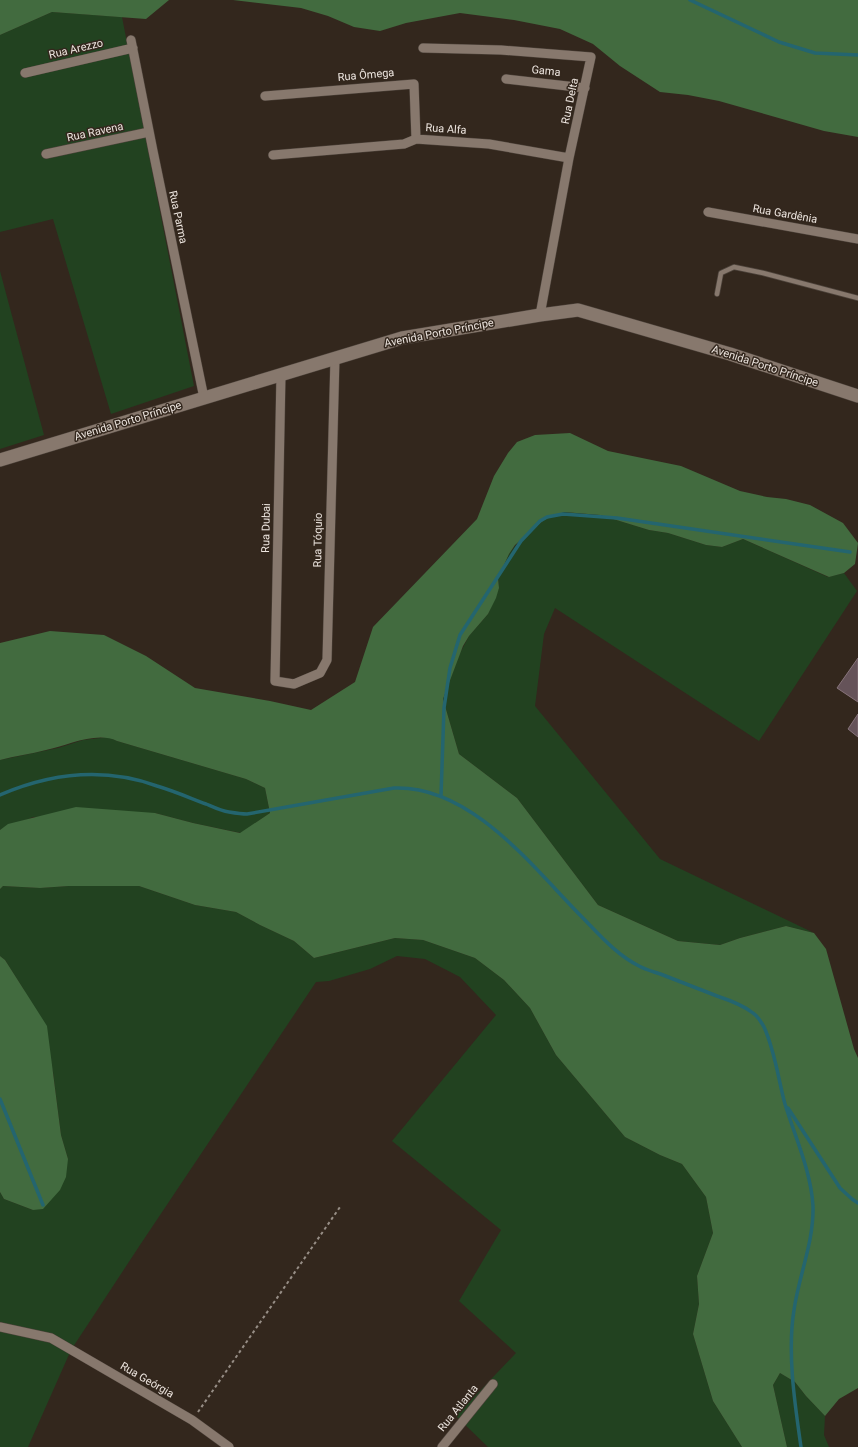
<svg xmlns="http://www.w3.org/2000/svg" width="858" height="1447" font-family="Roboto,sans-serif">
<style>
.green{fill:#224220}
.forest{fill:#426b3f}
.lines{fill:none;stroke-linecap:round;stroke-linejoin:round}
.stream{stroke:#24656f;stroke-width:3.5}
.building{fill:#655359;stroke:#87747b}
.lane-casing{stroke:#4d433b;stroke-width:6}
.street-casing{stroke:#4d433b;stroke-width:10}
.secondary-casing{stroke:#4d433b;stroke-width:14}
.path{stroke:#978e86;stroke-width:2;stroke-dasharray:3 3;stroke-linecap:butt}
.lane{stroke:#87786d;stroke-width:4.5}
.street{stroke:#87786d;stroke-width:9}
.secondary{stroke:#87786d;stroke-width:13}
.labels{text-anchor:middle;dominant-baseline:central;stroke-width:3;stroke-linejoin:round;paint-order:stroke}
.street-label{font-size:11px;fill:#ede5df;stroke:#33271d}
</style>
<rect width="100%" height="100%" fill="#33271d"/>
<!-- green -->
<path class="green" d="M52,12L122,17L194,386L111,414L53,219L0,232V35Z
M0,271L44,435L0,449Z
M564,512L600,515L649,530L668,533L706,545L722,547L743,539L828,577L844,573L857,591L759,741L555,608L544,634L535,706L660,859L814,933L786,926L740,938L720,945L678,941L598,905L517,798L459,754L443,699L459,655L469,636L488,614L499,588L498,578L509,554L515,546L544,520Z
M109,737L117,741L246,779L265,788L270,813L241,833L193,823L155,813L33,817C22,822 10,823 0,830V760L58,748L83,740Z
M3,886L40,888L69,886H139L195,905L236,912L260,925L294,941L314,958L395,938L423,940L475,958L504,980L530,1008L556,1055L625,1137L660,1155L682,1164L706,1197L713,1233L697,1276L699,1304L693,1334L713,1401L742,1447H488L456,1416L516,1353L459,1301L501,1230L392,1141L496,1015L460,977L425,959L397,956L370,969L329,981L316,982L140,1245L71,1350L28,1447H0V1192L4,1199L33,1210L68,1159L61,1135L53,1072L24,990L5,960L0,956V889Z
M780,1373L795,1382L806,1396L825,1416L824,1435L829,1447H787L773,1385Z"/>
<!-- forest -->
<path class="forest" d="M0,0H169L146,19L52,12L0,35Z
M233,0H858V137L824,131L719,101L688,95L660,92L620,66L593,44L560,29L514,20L460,13L406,23L380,31L354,27L328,16L301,8Z
M570,433L608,451L681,466L740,491L767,497L786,499L810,505L843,523L858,543L855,564L844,573L829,577L743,539L722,547L706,545L668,533L649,530L600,515L564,512L544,520L515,545L509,554L498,578L499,588L496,598L488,614L469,636L463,646L443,699L459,754L517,798L598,905L678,941L720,945L740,938L786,926L814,933L826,949L854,1049L858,1058V1388L839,1399L825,1416L806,1396L795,1382L780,1373L773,1385L787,1447H742L713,1401L693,1334L699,1304L697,1276L713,1233L706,1197L682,1164L660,1155L625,1137L556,1055L530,1008L504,980L475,958L423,940L395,938L314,958L294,941L260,925L236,912L195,905L139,886H69L40,888L3,886L0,889V830L8,824L76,807L155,813L193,823L240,833L270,813L265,788L246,779L117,741C96,731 67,746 46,750C31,754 15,756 0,760V643L50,631L104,635L146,656L195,688L270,701L311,710L355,682L373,627L477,519L494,476L508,453L517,442L535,435Z
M0,956L5,960L47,1026L61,1135L68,1159L66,1177L60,1190L43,1209L33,1210L4,1199L0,1192Z"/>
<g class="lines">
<!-- stream -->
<path class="stream" d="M690,0L779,42L815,53L858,55
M0,795C51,773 104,767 157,786C174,791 190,798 206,804C213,807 221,811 229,812C235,813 241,814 247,814L394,788C470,785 531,865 579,914C597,932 615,954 639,966C646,970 655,972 663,975C681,982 699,989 717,996C729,1000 743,1005 753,1013C758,1016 761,1022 764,1027C775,1051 778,1078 785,1104C795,1137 811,1171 813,1206C814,1242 799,1275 794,1310C787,1353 795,1405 801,1447
M441,796L444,708L450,668L460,635L521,541L540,521L547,517L563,514L617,518L850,552
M0,1099L43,1205
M788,1108L840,1188L852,1199L858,1203"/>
</g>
<!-- building -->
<path class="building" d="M858,658V702L837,688Z
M858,714V737L848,729Z"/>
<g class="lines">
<defs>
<path id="lane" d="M717,294L721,273L734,267L763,273L858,298"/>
<path id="street" d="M131,40L153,151L204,398
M423,48L501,50L591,57L569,158L540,315
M25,73L133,48
M506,79L585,88
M265,96L414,84L416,139
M46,154L149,132
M273,155L404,144L416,139L489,144L569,158
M708,212L858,239
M281,374L275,681L294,684L320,673L327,660L335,358
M0,1327L51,1338L192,1420L229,1447
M442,1447L493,1384"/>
<path id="secondary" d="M0,460L402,338L540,315L578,310L730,354L858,396"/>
</defs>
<!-- lane casing -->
<use href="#lane" class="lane-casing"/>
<!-- street casing -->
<use href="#street" class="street-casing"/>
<!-- secondary casing -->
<use href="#secondary" class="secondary-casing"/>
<!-- path -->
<path class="path" d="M198,1412L340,1207"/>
<!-- lane -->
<use href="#lane" class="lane"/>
<!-- street -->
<use href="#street" class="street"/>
<!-- secondary -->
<use href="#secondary" class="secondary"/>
</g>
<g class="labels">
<!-- street labels -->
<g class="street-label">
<text transform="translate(76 49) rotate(-13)">Rua Arezzo</text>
<text transform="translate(546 71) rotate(6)">Gama</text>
<text transform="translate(366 75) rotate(-5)">Rua Ômega</text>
<text transform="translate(570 101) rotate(-78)">Rua Delta</text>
<text transform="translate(446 129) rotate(4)">Rua Alfa</text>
<text transform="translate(95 132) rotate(-12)">Rua Ravena</text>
<text transform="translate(785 214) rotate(10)">Rua Gardênia</text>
<text transform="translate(178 217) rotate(78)">Rua Parma</text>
<text transform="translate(439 333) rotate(-11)">Avenida Porto Príncipe</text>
<text transform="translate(765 366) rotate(18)">Avenida Porto Príncipe</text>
<text transform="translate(128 421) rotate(-17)">Avenida Porto Príncipe</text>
<text transform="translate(266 528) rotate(-89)">Rua Dubai</text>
<text transform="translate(318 540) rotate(-89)">Rua Tóquio</text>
<text transform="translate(147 1380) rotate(30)">Rua Geórgia</text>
<text transform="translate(458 1408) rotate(-51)">Rua Atlanta</text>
</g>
</g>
</svg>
